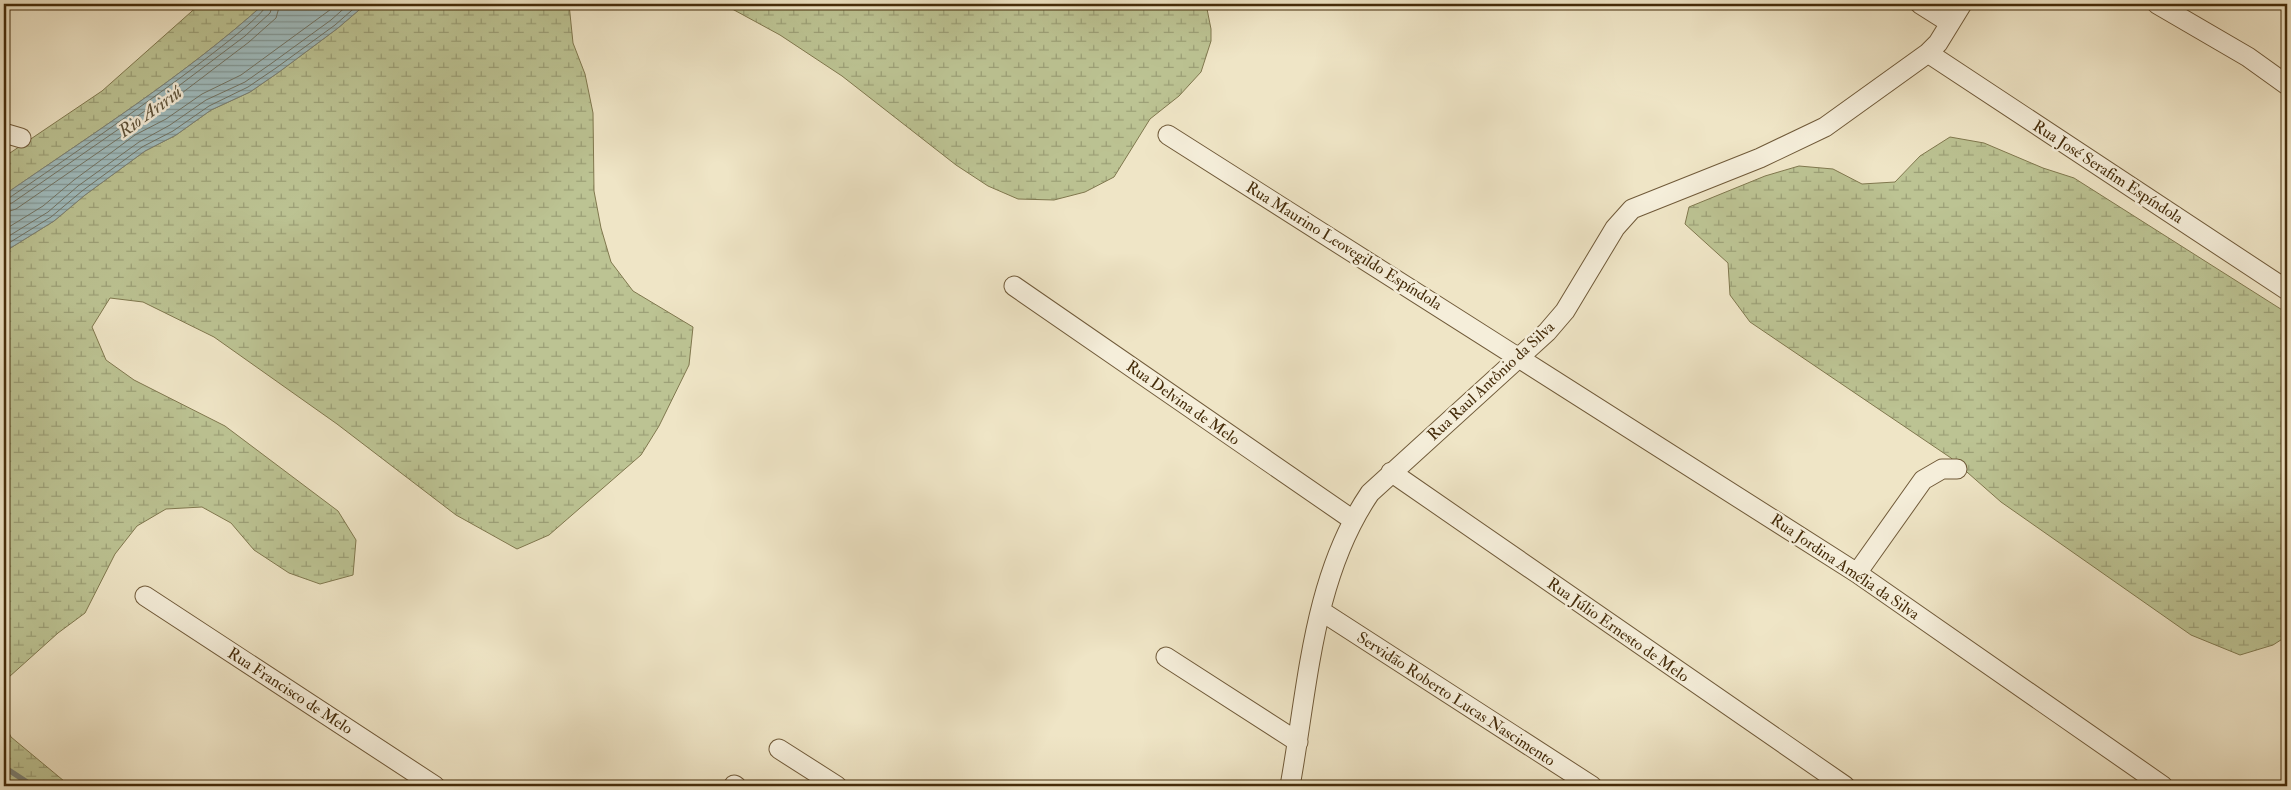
<svg xmlns="http://www.w3.org/2000/svg" width="2291" height="790" font-family="'IM FELL Double Pica',serif">
<style>
.wetland{fill:url(#wetland-marsh);stroke:#80784e}
.water{fill:url(#water-rules);stroke:#7b8277}
.lines{fill:none;stroke-linecap:round;stroke-linejoin:round}
.shore{stroke:#727464;stroke-width:1}
.stream{stroke:#7b8277;stroke-width:5.5}
.minor-casing{stroke:#705a39;stroke-width:21}
.minor{stroke:#f5eeda;stroke-width:19}
.labels{text-anchor:middle;dominant-baseline:central;stroke-width:5;stroke-linejoin:round;paint-order:stroke}
.street-label{font-size:16px;fill:#452c0a;stroke:#f5eeda}
.water-label{font-size:18px;font-style:italic;fill:#5c5037;stroke:#f5eeda}
</style>
<defs>
<pattern id="wetland-marsh" width="20" height="14" patternUnits="userSpaceOnUse" patternTransform="scale(1.25)"><rect width="20" height="14" fill="#bcc393"/><path d="M1 5h8M5 5V1M11 12h8M15 12V8" fill="none" stroke="#9b9f76"/></pattern>
<pattern id="water-rules" width="6" height="5" patternUnits="userSpaceOnUse" patternTransform="scale(1.25)"><rect width="6" height="5" fill="#9fbcbf"/><path d="M0 2.5h6" fill="none" stroke="#839999"/></pattern>
</defs>
<rect width="100%" height="100%" fill="#efe5c6"/>
<filter id="stains"><feTurbulence type="fractalNoise" baseFrequency=".004" numOctaves="4"/><feColorMatrix values="0 0 0 0 .2 0 0 0 0 .09 0 0 0 0 .02 0 0 0 .5 -.17"/></filter>
<radialGradient id="worn" r=".72"><stop offset=".6" stop-color="#630" stop-opacity="0"/><stop offset="1" stop-color="#630" stop-opacity=".3"/></radialGradient>
<!-- wetland -->
<path class="wetland" d="M200,4H264C184,76 92,134 4,195V157L102,91Z
M366,4H569L573,43L585,74L593,113L594,191L601,228L611,262L633,291L693,327L689,365L659,426L641,455L549,535L517,549L456,515L337,424L214,337L143,302L110,298L92,327L106,360L134,380L225,426L338,511L356,540L353,575L320,584L289,573L254,550L231,523L202,507L166,509L137,526L115,554L85,613L58,633L9,677L4,689V252L54,221L85,195L145,151L176,135L211,110L250,92L279,72L338,28Z
M723,4H1206L1211,29V41L1201,72L1179,96L1150,119L1114,177L1085,192L1054,200L1018,199L988,186L956,165L842,76L780,35Z
M1950,137L1984,143L2043,168L2074,178L2287,313V636L2273,645L2240,655L2191,635L2001,502L1951,458L1750,322L1730,295L1728,263L1685,224L1689,207L1765,176L1799,166L1833,169L1862,184L1895,182L1920,156Z
M4,723L11,737L70,786H4Z"/>
<!-- water -->
<path class="water" d="M264,4H366L338,28L279,72L250,92L211,110L176,135L145,151L85,195L54,221L4,252V195C92,134 184,76 264,4Z"/>
<g class="lines">
<!-- shore -->
<path class="shore" d="M4,199L9,198C41,176 264,25 267,4
M4,205L12,203L152,106L245,36L270,13L273,4
M4,213L16,209L157,112L249,42L276,18L280,4
M4,230L43,206L74,180L135,135L166,119L202,94L241,75L338,4
M4,239L48,212L78,186L139,142L170,125L206,100L245,82L272,63L331,20L349,4
M4,246L51,217L82,191L142,147L173,131L209,106L248,87L276,68L335,25L359,4"/>
<!-- stream -->
<path class="stream" d="M4,767L33,786"/>
<defs>
<path id="minor" d="M1920,4L1950,23
M2157,4L2248,57L2287,85
M1928,53L2287,290
M4,133L21,138
M1168,135L1857,573L2163,786
M1014,286L1353,520
M1391,472L1845,786
M1857,573L1923,480L1942,469H1957
M145,596L435,786
M1321,611L1592,786
M1166,657L1298,742
M779,749L837,786
M734,785L736,786
M1290,786C1308,688 1312,578 1370,493L1547,332L1565,311L1615,228L1632,209L1760,158L1825,127L1928,53L1938,43L1962,4"/>
</defs>
<!-- minor casing -->
<use href="#minor" class="minor-casing"/>
<!-- minor -->
<use href="#minor" class="minor"/>
</g>
<g class="labels">
<!-- street labels -->
<g class="street-label">
<text transform="translate(2108 172) rotate(33)">Rua José Serafim Espíndola</text>
<text transform="translate(1344 246) rotate(32)">Rua Maurino Leovegildo Espíndola</text>
<text transform="translate(1491 381) rotate(-43)">Rua Raul Antônio da Silva</text>
<text transform="translate(1183 403) rotate(35)">Rua Delvina de Melo</text>
<text transform="translate(1845 567) rotate(34)">Rua Jordina Amélia da Silva</text>
<text transform="translate(1618 630) rotate(35)">Rua Júlio Ernesto de Melo</text>
<text transform="translate(290 691) rotate(33)">Rua Francisco de Melo</text>
<text transform="translate(1456 699) rotate(33)">Servidão Roberto Lucas Nascimento</text>
</g>
<!-- water labels -->
<g class="water-label">
<text transform="translate(150 112) rotate(-36)">Rio Aririú</text>
</g>
</g>
<!-- margin -->
<rect width="2291" height="790" fill="none" stroke="#efe5c6" stroke-width="20"/>
<rect x="5" y="5" width="2281" height="780" fill="none" stroke="#452c0a" stroke-width="2.5"/>
<rect x="10" y="10" width="2271" height="770" fill="none" stroke="#452c0a"/>
<rect width="100%" height="100%" filter="url(#stains)"/>
<rect width="100%" height="100%" fill="url(#worn)"/>
</svg>
